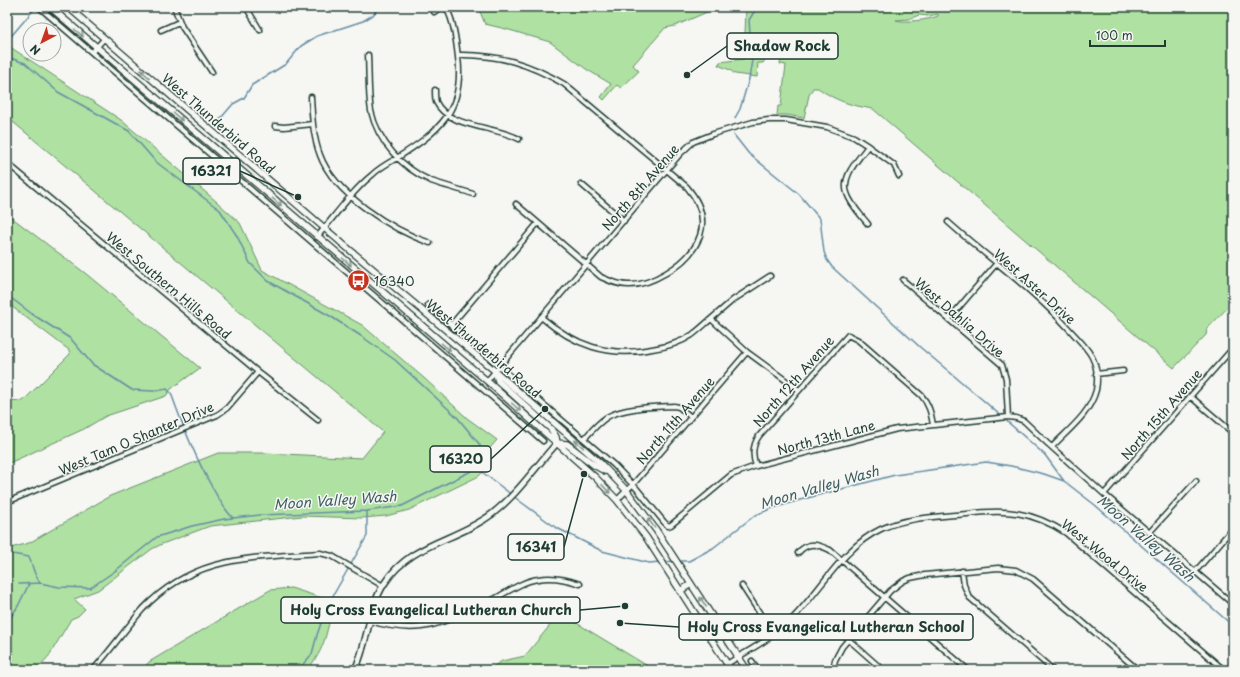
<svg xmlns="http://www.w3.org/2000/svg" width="1240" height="677" font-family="'Playpen Sans',sans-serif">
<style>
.green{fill:#afe1a2;stroke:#678f6b;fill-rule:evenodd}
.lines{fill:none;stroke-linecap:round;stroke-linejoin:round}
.stream{stroke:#658da4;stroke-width:1.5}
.minor-casing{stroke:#1f3d34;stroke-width:7}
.tertiary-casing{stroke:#1f3d34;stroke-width:8}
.secondary-casing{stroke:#1f3d34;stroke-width:8}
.minor{stroke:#f6f6f2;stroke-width:4}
.tertiary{stroke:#f6f6f2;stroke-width:5}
.secondary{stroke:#f6f6f2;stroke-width:5.5}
.oneway{stroke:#8a9a93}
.labels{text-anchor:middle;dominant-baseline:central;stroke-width:3;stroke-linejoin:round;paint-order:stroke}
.street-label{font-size:13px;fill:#1f3d34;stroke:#f6f6f2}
.poi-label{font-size:13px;fill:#1f3d34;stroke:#f6f6f2;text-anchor:start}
.water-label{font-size:14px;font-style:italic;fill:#3c5e63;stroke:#f6f6f2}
.leader{fill:none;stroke:#1f3d34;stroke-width:1.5}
.callout-dot{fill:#1f3d34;stroke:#f6f6f2;stroke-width:1.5}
.callout{fill:#f6f6f2;stroke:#1f3d34;stroke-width:1.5}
.callout-label{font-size:14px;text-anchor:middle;font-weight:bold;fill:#1f3d34}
</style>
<rect width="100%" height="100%" fill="#f6f6f2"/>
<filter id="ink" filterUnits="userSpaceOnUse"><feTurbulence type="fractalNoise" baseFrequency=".025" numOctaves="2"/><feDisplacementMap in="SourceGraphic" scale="8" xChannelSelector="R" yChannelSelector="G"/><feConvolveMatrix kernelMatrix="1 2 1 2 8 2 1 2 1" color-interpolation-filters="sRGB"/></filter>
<g filter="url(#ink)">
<!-- green -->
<path class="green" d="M478,7H1233V302L1207,329L1206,335L1174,368L873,109C850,105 838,102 818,88H813L809,95L804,118L787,115H777L778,106H781L786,65L780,64L782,56L772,49L763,63H758L757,77L735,74L730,70L718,65L720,62L744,59L746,8L707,12L675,26L665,28L633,65L639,71L621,88L617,85L604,100L601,97L611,84L586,69L550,42L506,29L485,24ZM938,14V16C928,20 905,23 896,20L909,19L919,15L928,16Z
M7,45L121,120L217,202L240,223L262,270L362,325L425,379L467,418L497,440L484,455L491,463L479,476L409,510L386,516L362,518L302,516L210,526L162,544L152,549L98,590L74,599L85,609L78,616L71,619L49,656L36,670H7V549L29,543L110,496L218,453H265L362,458L383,432L7,117Z
M7,214L85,273L200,368L171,389L166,396L106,416L84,429L7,464V400L23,401L70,354L69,350L7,303Z
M291,588L322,598L334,601L335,602C326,628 327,650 306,670H141L149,662L270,590Z
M560,613L651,668L669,669L671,670H488L502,661L525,656Z"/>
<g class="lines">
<!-- stream -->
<path class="stream" d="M7,41L36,7
M7,54L10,58L25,63L58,92L129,131L156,162L220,210L237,236L250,263L268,281L330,316L361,336L395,360L457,417L480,445L477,468
M735,118L740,109L749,79L752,60L749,20L757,7
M215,125L233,104L244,98L252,85L286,64L301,46L317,36L363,21L373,15L379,7
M734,135L749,154L799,194L820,219L824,252L827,260L832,267L921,348L984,401L1045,455L1064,481
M7,295L32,314L71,339L92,364L132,390L154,391L167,389L171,393C183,427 194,455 212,487C218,498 224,509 233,518
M7,553L29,557L35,574L40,583
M678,561H689L713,548L754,516L770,509L800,500L895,475L986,462L1011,466L1044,474L1064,481L1095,505L1233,626
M664,562L674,561
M19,584L40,583L59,587L90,588L115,571L157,537L192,526L224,519L260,515L367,511L402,506L477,468L521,502L555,527L602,551L649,563L660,562
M7,623L18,606L29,584
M298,670L312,654L317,635L327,606L367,536V511"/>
<defs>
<path id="minor" d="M39,7L543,441
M174,7L182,27L212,72
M246,7L260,30
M434,12L442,7
M161,30L179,22
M92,52L104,39
M368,55C369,73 368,93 371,111C378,142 402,168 431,181C445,186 459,189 473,194
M458,55C498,54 530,64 564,84L687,187C716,221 700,253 666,273C654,280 641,286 628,285C618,285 610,281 601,277L516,204
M435,90C435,94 435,99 436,102C448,128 496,126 519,139
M311,97C312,116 313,137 320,155C334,194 392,230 430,243
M275,126L284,127L313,124
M868,146C859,159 841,176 847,193C850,204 861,215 868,224
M7,163L258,372L318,420
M581,184L624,221
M948,222C988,258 1033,289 1069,329C1077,338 1087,347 1092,357C1097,367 1098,380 1096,390C1090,414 1068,430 1052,447
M317,237C335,216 351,192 372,175C379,168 388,163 397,158C439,131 465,111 458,57C456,40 454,22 446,7
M903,280L1002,365L1006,379L1008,417
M428,305L614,465L637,489L664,522L668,526L671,525L731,475L756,466L897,429L1008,417L1016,418L1024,421L1047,443L1104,494L1233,604
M541,317C574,345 608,358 652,349C666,347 680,343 692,335C699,330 705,324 711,319L747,352L799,390
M711,319L733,300L770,276
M949,319L997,263
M451,325L538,223
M1096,374L1123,371
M487,381L680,154L693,142L713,134L753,122L769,120H786L827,127L854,137L868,146L894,165L899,176
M1190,396L1233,433
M584,439C591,431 598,423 607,417C624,407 654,407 674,406L679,407L691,417
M756,466C752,455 752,446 759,436L848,335L858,340L921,395C929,404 931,413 933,425
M1104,494L1233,348
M617,500L636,481L747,352
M7,502L217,415L227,408L258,372
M1149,533L1196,481
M798,553C808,541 817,544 830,550L968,670
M962,571L964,585L969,597L1053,670
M1195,572L1233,528
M742,586L774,635
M370,621C390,627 408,630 428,626C451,621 475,609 496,598C509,591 523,581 538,579C553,576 566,579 580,584
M849,640L883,670
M752,661L758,670
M727,664C749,650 773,638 792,619C820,591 844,546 881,529C907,517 938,517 967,514C1005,509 1032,511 1066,533L1224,670
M93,670C111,650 126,628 143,609C194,555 252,558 320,553L332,556L383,586
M833,670L835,660L842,647L890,591L903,581L910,578L925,575L998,568L1016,570L1033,579L1138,670"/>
<path id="tertiary" d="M355,670C368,643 368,609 384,584C411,542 455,542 492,514C517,495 536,466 557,443"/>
<path id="secondary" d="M50,7L487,381L595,477L617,500L646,537L731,670
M68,7L344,245L495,371L599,462L627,491L656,530L747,670
M495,371L498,381L551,429L556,437L557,443L567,444L594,465L605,471
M680,591L691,584"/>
</defs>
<!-- minor casing -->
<use href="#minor" class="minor-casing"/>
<!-- tertiary casing -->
<use href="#tertiary" class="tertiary-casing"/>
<!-- secondary casing -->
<use href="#secondary" class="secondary-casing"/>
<!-- minor -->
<use href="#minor" class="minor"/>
<!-- tertiary -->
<use href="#tertiary" class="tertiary"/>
<!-- secondary -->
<use href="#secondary" class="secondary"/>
</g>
<!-- one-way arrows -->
<defs><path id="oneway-shaft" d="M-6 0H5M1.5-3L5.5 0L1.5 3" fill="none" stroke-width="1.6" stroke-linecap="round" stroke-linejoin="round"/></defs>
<g class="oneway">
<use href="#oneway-shaft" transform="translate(79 33) rotate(41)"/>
<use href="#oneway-shaft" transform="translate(145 74) rotate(-139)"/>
<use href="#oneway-shaft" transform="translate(178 117) rotate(41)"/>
<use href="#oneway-shaft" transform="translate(277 202) rotate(40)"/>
<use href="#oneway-shaft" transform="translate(347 262) rotate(41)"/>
<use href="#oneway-shaft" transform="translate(446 347) rotate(40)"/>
<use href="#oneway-shaft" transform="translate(516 407) rotate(42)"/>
<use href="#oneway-shaft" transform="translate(579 444) rotate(-139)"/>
<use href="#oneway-shaft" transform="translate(606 489) rotate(47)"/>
<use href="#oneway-shaft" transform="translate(651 523) rotate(-127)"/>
<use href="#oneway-shaft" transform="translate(703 602) rotate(-123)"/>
</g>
</g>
<!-- icons -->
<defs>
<symbol id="bus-disc" viewBox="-11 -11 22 22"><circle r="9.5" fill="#c8321e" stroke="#f6f6f2"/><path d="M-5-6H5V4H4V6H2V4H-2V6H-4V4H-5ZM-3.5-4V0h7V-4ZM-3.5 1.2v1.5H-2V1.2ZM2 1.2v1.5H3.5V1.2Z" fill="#fff"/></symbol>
</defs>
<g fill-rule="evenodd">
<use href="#bus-disc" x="346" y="268" width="25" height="25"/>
</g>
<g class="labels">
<!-- street labels -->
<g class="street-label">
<text transform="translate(219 123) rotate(41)">West Thunderbird Road</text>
<text transform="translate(640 187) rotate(-49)">North 8th Avenue</text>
<text transform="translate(169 285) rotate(40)">West Southern Hills Road</text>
<text transform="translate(1035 286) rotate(42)">West Aster Drive</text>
<text transform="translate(960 317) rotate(41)">West Dahlia Drive</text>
<text transform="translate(484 348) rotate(40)">West Thunderbird Road</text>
<text transform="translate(793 381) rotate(-49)">North 12th Avenue</text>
<text transform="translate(1161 414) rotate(-49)">North 15th Avenue</text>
<text transform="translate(675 420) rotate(-49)">North 11th Avenue</text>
<text transform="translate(826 437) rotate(-15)">North 13th Lane</text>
<text transform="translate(136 438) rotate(-23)">West Tam O Shanter Drive</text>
<text transform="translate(1105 555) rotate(39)">West Wood Drive</text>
</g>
<!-- poi labels -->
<g class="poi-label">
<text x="374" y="280">16340</text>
</g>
<!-- water labels -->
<g class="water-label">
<text transform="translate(819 487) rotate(-16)">Moon Valley Wash</text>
<text transform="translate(335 500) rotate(-4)">Moon Valley Wash</text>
<text transform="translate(1146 538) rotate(41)">Moon Valley Wash</text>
</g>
</g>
<!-- callouts -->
<path class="leader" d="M687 75L727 46M298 197L240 171M545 409L491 459M584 474L564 547M625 606L580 610M620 623L679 627"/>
<g class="callout-dot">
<circle cx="687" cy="75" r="4"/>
<circle cx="298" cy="197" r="4"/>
<circle cx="545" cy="409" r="4"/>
<circle cx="584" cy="474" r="4"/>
<circle cx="625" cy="606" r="4"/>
<circle cx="620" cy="623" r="4"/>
</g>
<g class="callout">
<rect x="727" y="33" width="111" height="26" rx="4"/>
<rect x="183" y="158" width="57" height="26" rx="4"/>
<rect x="430" y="446" width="61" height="26" rx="4"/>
<rect x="508" y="534" width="56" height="26" rx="4"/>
<rect x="281" y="597" width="299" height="26" rx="4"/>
<rect x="679" y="614" width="294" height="26" rx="4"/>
</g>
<g class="callout-label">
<text x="782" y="51">Shadow Rock</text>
<text x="211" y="176">16321</text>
<text x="461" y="464">16320</text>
<text x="536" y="552">16341</text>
<text x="431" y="615">Holy Cross Evangelical Lutheran Church</text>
<text x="826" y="632">Holy Cross Evangelical Lutheran School</text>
</g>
<!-- margin -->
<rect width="1240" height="677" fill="none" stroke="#f6f6f2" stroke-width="24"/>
<rect x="12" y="12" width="1216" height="653" fill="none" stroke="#1f3d34" stroke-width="1.5" filter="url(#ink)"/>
<!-- north arrow -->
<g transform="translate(42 42) rotate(221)"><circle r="19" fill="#f6f6f2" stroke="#a0aca6"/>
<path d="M0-3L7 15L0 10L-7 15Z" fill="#c8321e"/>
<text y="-6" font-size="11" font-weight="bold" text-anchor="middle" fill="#1f3d34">N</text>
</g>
<!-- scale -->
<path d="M1090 40v6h75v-6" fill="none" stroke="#1f3d34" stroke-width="2"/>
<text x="1096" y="40" font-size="12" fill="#1f3d34" stroke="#f6f6f2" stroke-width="3" paint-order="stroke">100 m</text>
</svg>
